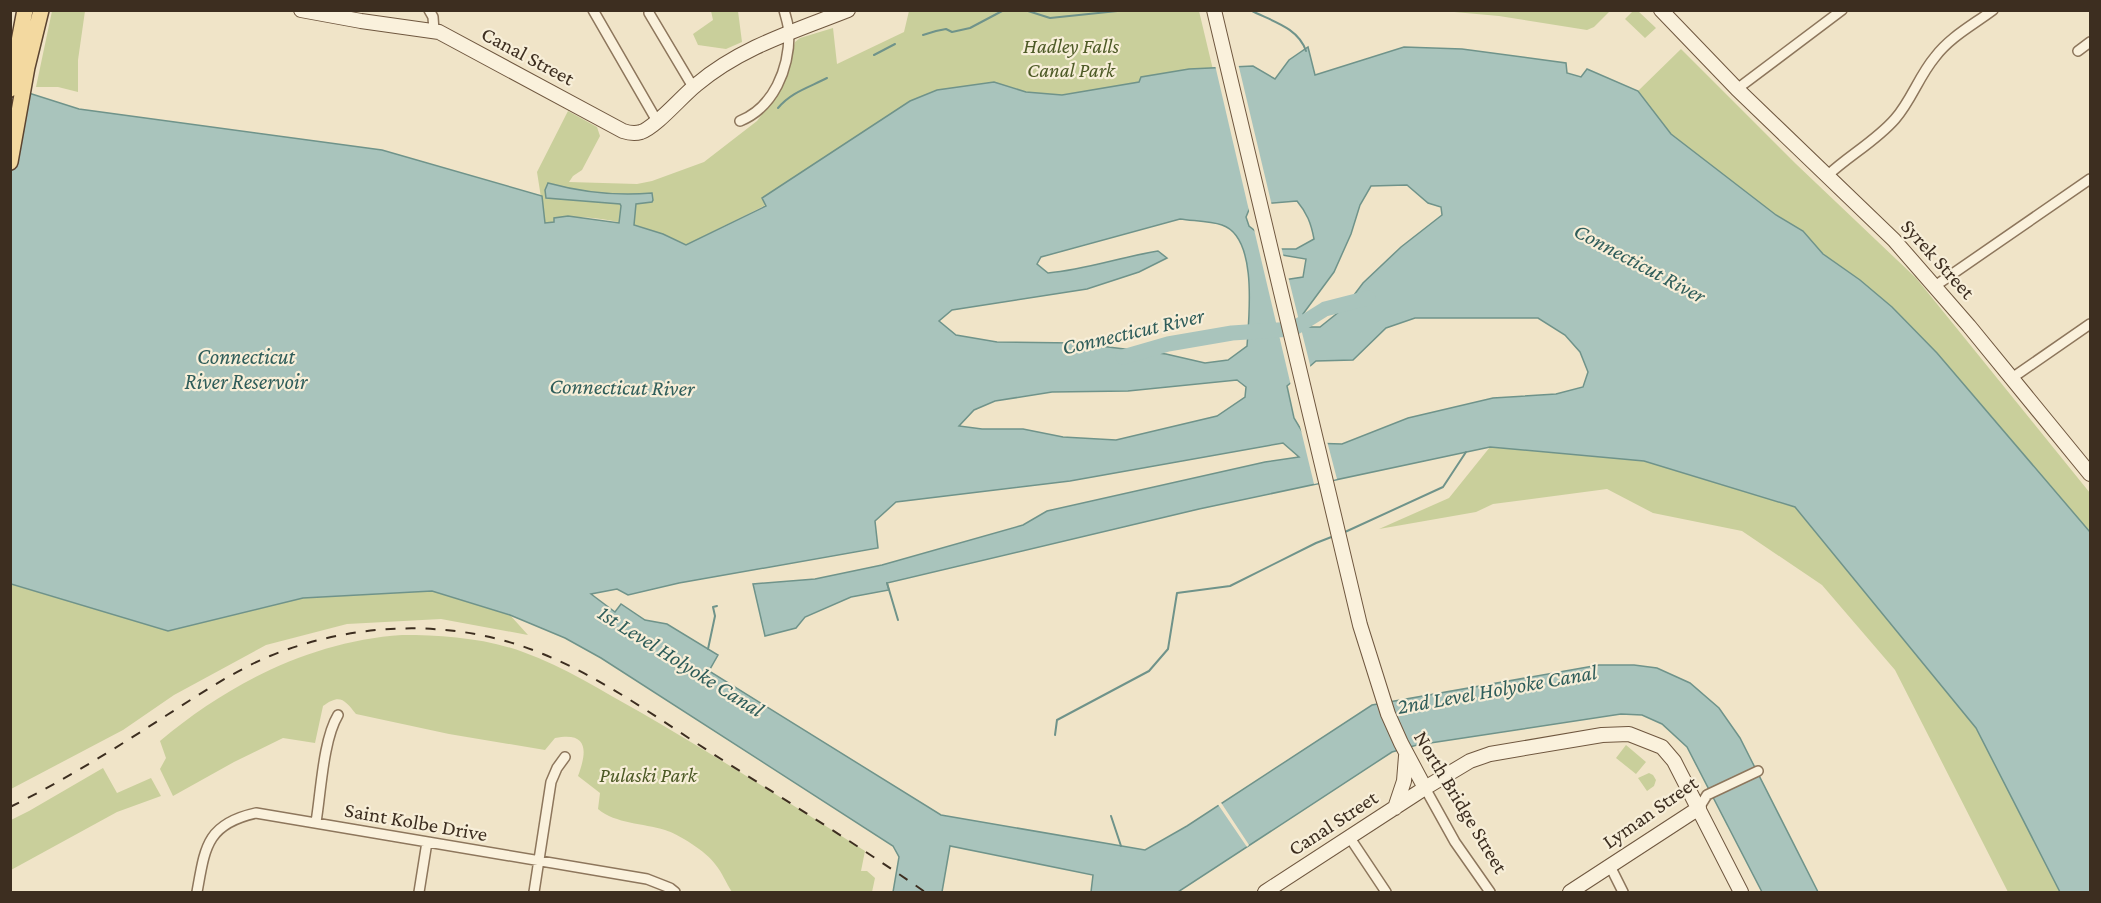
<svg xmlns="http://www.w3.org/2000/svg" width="2101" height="903" font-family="'Crimson Pro',serif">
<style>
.green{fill:#c9cf9b}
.water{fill:#a9c4bc;stroke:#6f938a;stroke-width:1.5;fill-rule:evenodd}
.pier{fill:#f0e4c8}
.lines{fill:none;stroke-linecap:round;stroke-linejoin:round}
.stream{stroke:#6f938a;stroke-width:2}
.river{stroke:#a9c4bc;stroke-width:15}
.street-casing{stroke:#8d765c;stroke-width:12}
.secondary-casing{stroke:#6f573f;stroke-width:16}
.primary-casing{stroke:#5b4430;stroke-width:18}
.street{stroke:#faf1dc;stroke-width:9}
.secondary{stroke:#faf1dc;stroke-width:14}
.primary{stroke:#f3d9a0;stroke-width:15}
.rail{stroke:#3d2e20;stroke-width:2;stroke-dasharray:10 10;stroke-linecap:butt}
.labels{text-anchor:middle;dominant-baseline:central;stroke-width:4.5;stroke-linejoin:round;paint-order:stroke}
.park-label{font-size:21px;font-style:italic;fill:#4d5a26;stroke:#f7eed8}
.street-label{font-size:21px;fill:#3d2e20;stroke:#f7eed8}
.water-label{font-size:22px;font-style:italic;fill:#2f5d5a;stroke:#f7eed8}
</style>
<rect width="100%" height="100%" fill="#f0e4c8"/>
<!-- green -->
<path class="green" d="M52,11H85L78,60V92L58,87H36Z
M711,11H738L742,42L726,49L698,45L693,34L713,20Z
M909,11H1199L1219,95L1162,106L937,90L910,101L763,198L766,205L686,245C651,228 593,211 554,219V222L545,223L537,172L568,111L597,127L600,136L582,170L573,176L569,182L637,184L652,181L704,162L757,121L782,87L795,42L800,38L833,28L837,64L904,32Z
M1443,11L1610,10V11L1594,27L1587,30L1499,16Z
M1633,11H1638L1656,28L1645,38L1625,19Z
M1681,49L1796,164L1916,278L2090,493V532L1937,353L1892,307L1860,280L1823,254L1803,231L1776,215L1671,134L1638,91Z
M1490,447L1644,461L1795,507L1976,728L2060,892H2008L1895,670L1822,585L1742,531L1653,513L1607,489L1493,504L1476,512L1379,529L1449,498Z
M11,584L168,631L303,598L432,591L510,615L528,635L441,619L347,624L266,645L174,695L123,730L11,789Z
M402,635C442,635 485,638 523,652C565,667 602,691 640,712C716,756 790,803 865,851L861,871H867L875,878L872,892H732C726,883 722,872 715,864C707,852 678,834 665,830C643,823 616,824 598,809L600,793L578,776C587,752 589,731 555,738L545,750L449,734L356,714C345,700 340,693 323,706L315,743L283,738L234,762L173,796L160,769L166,758L160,741C229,683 312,641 402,635Z
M1626,745L1646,762L1636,774L1616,758Z
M103,768L117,793L151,778L161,796L117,812L11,870V820L29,811Z
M1649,773L1653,775L1656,780L1654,786L1647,791L1638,778Z"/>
<!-- water -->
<path class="water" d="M1308,47L1315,75L1404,47L1462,49L1566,63L1567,73L1581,77L1587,69L1638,91L1671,134L1776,215L1803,231L1823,254L1860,280L1892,307L1937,353L2090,532V892H2060L1976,728L1795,507L1644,461L1490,447L1199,509L887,583L889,590L851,597L805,617L796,628L765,636L753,584L815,579L882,565L1023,525L1047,511L1265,462L1299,457L1283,443L1070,481L896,502L875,521L878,548L679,583L628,595L617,589L591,594L615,612L621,604L645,620L667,624L718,655L709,671L941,815L1145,850L1187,826L1372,705L1599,665H1634L1657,668L1690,683L1719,708L1740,738L1818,892H1762L1687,747L1662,724L1642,715L1621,714L1417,745L1392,752L1178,892H1091L1093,875L950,846L942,892H893L899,857L893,846L601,658L565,638L510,615L432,591L303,598L168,631L11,584L10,87L79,109L382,150L542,196L545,223L554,222V218L568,216L619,223L621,206L620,204L546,198L545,190L548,183C581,192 618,196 652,193L653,200L652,202L636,204L634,225L663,234L686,245L766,206L762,198L910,101L937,90L994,82L1026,92L1062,95L1139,82L1141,77L1189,69L1253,66L1275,79L1289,60ZM1407,185L1428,203L1441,207L1442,215L1401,247L1363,283L1345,307L1320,327H1306L1303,314L1334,272L1351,234L1360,205L1371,186ZM1297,201C1307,213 1311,223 1314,239L1296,249H1278L1249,226L1246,217L1251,205ZM1180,219C1193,221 1209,221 1222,225C1258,237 1249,316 1247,346L1228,360L1205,363L1166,354L1075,343L997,342L956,335L939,321L952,310L1087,289L1139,272L1167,258L1158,251C1121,257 1085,270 1048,273L1037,264L1041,257ZM1282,255L1306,259L1303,277L1270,282ZM1415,318H1538L1565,335L1580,352L1588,372L1583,387L1556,394L1493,398L1408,418L1342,444L1309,443L1294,418L1287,386L1316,361L1353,360L1386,328ZM1237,380L1246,387L1245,397L1217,416L1116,440L1063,437L1023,429H982L959,426L974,410L995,401L1052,392L1128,391Z"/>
<!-- pier -->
<path class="pier" d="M1238,63L1272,206L1253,208L1250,215L1215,65Z
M1253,225L1281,246L1284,258L1269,265L1272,279L1288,276L1311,369L1291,386Z
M1299,422L1311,440L1327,441L1337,479L1314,484Z
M1220,801L1249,845L1247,847L1217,803Z"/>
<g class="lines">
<!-- stream -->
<path class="stream" d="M1012,10L1028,11L1050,18L1127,10
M1250,10C1271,21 1298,27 1306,51
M923,35L936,31L946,29L952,32L970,28L1004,10
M874,55L895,44
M778,108C791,92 810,87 827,78
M1345,532L1443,487L1466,452
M887,583L898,620
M708,649L715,616L713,607L717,606
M1055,735L1057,720L1149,671L1168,649L1177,593L1230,586L1316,543L1334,536
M1111,816L1121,846"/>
<!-- river -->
<path class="river" d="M1123,357L1168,344L1232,333L1293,329L1325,309L1368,298"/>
<defs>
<path id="street" d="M429,10L433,17L434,31
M593,10L657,121
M649,13L693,87
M2078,51L2090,42
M1737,89L1842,10
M740,121C774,107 789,69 789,34C789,26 786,18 784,10
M1827,176C1848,156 1876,141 1895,119C1911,101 1919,76 1935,57C1950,37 1973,25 1993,10
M1935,286L2090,179
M2012,378L2090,324
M1425,788L1455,842L1490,892
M1699,808L1707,795L1758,771
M316,822C321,792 323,740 338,715
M1350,838L1386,892
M1610,866L1623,892
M197,892C205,848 206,824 256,813L647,879L670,888L675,892
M419,892L427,842
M534,892L551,782L557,768L565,757"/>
<path id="secondary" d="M301,10L361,21L439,32L623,131C629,133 634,134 641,132C656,127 682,96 696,85C741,47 795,31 848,10
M1214,10L1360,625L1388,714L1401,743L1425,788
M1661,10L1737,89L1894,240L1969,326L2090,474
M1395,808L1404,781L1406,756
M1265,892L1425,788L1470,761L1490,754L1602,735L1629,734L1662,747L1674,761L1741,892
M1570,892L1699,808"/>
<path id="primary" d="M10,89L25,10
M10,162L27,67L41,10"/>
</defs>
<!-- street casing -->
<use href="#street" class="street-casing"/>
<!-- secondary casing -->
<use href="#secondary" class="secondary-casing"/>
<!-- primary casing -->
<use href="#primary" class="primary-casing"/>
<!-- street -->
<use href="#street" class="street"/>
<!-- secondary -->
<use href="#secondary" class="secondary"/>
<!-- primary -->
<use href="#primary" class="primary"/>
<!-- rail -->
<path class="rail" d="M10,807C65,780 116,748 167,715C200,694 234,671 270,656C356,621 457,618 543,654C607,680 664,723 721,759C790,803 859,846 925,892"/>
</g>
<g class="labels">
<!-- park labels -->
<g class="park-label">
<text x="1071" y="46">Hadley Falls<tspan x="1071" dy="24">Canal Park</tspan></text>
<text x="648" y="775">Pulaski Park</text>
</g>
<!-- street labels -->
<g class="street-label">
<text transform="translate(528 56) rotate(28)">Canal Street</text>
<text transform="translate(1938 259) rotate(48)">Syrek Street</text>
<text transform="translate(1461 802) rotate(59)">North Bridge Street</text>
<text transform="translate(1650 812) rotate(-35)">Lyman Street</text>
<text transform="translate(416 822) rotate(10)">Saint Kolbe Drive</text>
<text transform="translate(1333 823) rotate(-33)">Canal Street</text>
</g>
<!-- water labels -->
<g class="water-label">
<text transform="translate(1640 263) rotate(28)">Connecticut River</text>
<text transform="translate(1133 331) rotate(-13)">Connecticut River</text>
<text x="246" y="356">Connecticut<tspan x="246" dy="25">River Reservoir</tspan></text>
<text transform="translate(622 387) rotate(1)">Connecticut River</text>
<text transform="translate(681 661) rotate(32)">1st Level Holyoke Canal</text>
<text transform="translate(1497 689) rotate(-10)">2nd Level Holyoke Canal</text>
</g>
</g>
<!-- border -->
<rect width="2101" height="903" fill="none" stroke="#3d2e20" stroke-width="24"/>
</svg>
